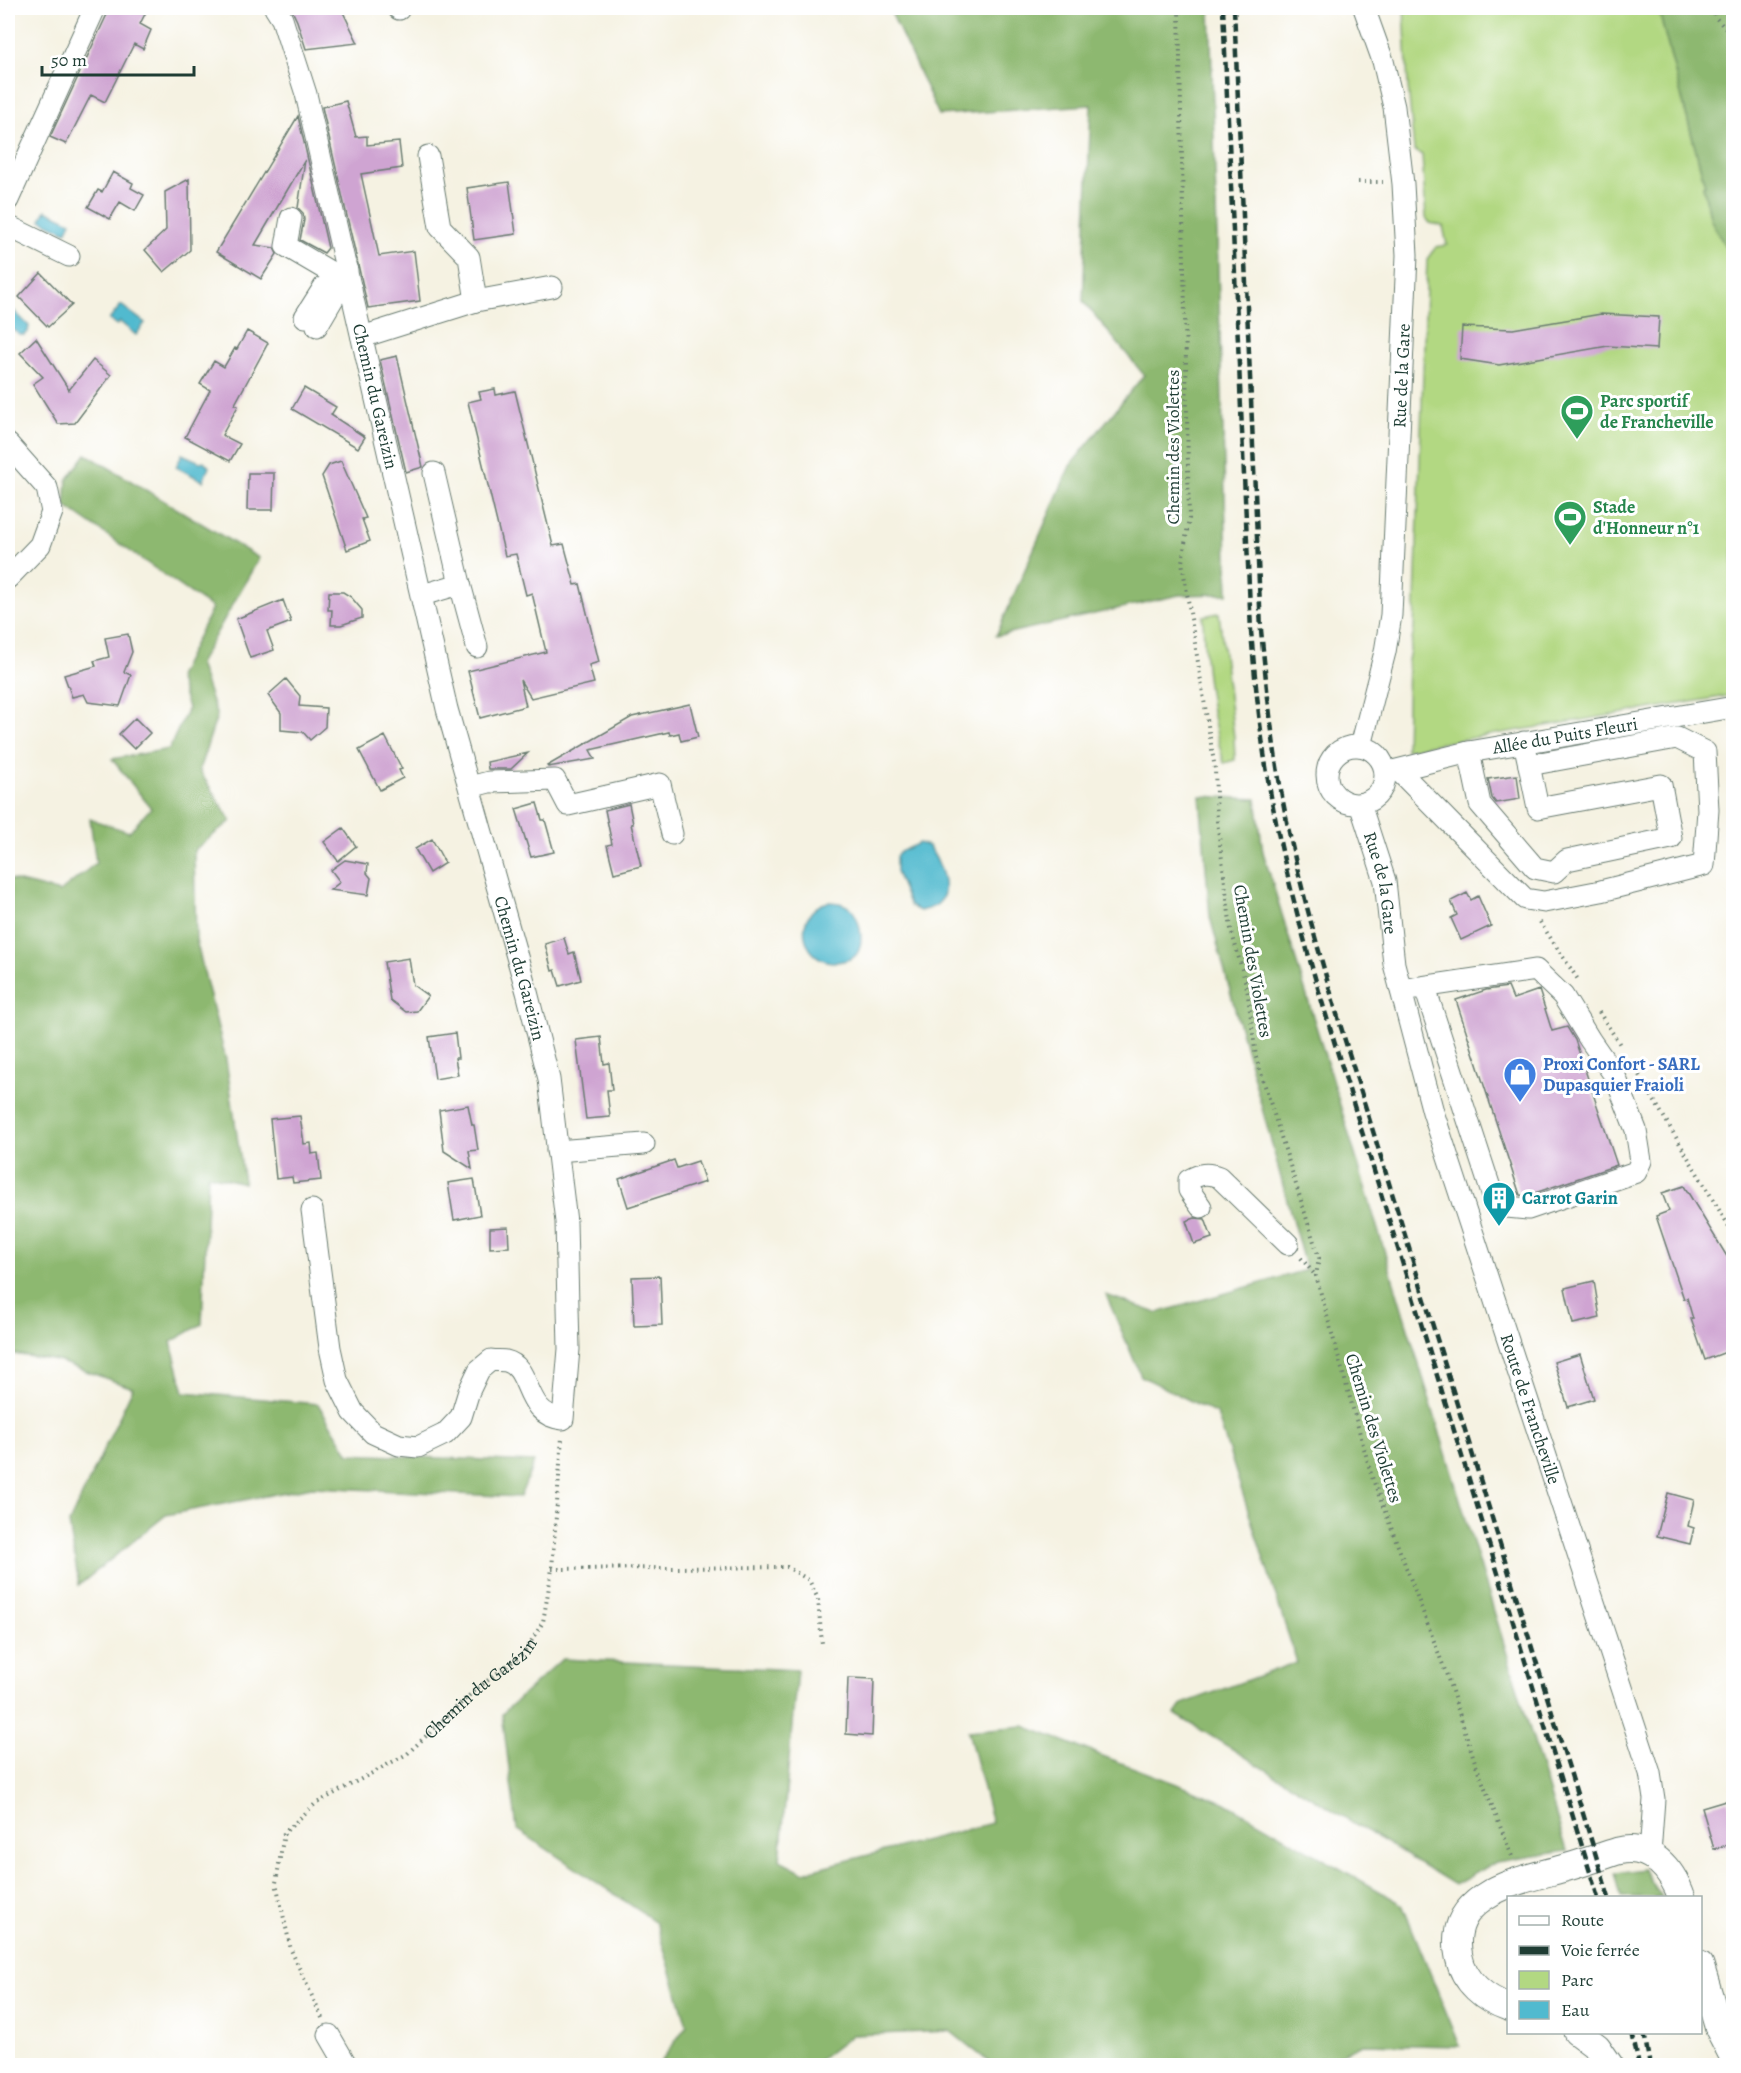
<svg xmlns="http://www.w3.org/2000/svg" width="1741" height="2073" font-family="Alegreya,serif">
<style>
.green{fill:#b2d882;stroke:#688a5b;stroke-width:1.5}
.forest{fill:#8db870;stroke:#567a52;stroke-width:1.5}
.water{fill:#51bacf;stroke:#387c82;stroke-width:1.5}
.building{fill:#cfa4d2}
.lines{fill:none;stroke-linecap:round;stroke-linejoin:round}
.minor-casing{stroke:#6a7c71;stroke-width:23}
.major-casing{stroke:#6a7c71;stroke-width:29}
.path{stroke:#6a7c71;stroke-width:4;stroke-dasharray:1.5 4.5;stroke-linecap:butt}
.minor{stroke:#fff;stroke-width:21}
.major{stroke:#fff;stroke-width:27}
.rail{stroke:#1f3d34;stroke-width:4.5;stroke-dasharray:9 4.5;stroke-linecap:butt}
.labels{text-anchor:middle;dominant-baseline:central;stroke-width:6;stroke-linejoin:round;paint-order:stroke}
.street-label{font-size:18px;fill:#1f3d34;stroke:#fff}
.leisure-label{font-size:18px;font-weight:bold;fill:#27864d;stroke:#fff;text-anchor:start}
.shop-label{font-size:18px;font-weight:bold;fill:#366cbe;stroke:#fff;text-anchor:start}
.culture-label{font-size:18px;font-weight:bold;fill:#0d838f;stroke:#fff;text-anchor:start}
</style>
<rect width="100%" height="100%" fill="#fff"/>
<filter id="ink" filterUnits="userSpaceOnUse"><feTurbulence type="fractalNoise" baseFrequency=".0167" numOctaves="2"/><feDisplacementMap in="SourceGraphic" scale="12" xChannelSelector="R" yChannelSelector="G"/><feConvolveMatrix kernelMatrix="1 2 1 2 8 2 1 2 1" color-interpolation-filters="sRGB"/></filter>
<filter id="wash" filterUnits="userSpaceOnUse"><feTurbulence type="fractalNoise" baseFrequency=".008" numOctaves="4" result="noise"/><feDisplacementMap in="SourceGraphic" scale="24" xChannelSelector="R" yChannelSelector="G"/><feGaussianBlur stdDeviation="1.35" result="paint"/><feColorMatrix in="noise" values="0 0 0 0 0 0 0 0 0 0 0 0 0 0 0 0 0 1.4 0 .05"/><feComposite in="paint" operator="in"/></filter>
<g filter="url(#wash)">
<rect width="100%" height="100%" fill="#f5f2e2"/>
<!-- green -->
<path class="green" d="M1404,8H1658L1705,185L1703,186L1711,220L1733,261V695L1429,745L1406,750L1408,660L1414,630L1427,259L1436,247L1447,245L1443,226L1430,223L1426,218L1422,155L1414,150L1408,86Z
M1219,613L1234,737L1235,760L1224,763C1210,714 1204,666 1203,616Z"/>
<!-- forest -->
<path class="forest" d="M889,8H1210L1228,594L1179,595L996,636L1070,466L1144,375L1083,301L1091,105L939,115Z
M1658,8H1733V261L1711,220L1703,186L1705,185Z
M86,454L259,558L199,664L217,716L199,770L231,821L194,850L196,940L226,1060L244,1183L208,1175L202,1324L171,1342L184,1392L318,1404L349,1454L534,1462L520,1497L312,1487L166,1515L79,1585L69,1523L133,1388L58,1361L8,1353V879L60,892L96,863L90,819L129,832L151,808L112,759L169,749L188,708L178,677L212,608L65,506L67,480Z
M1200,796L1256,799L1263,852L1567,1851L1496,1862L1455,1885L1175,1714L1182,1704L1297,1662L1217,1414L1141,1376L1106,1295L1157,1313L1306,1270L1210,917Z
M562,1659L797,1670L780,1860L803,1872L992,1823L968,1731L1024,1726L1224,1802L1402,1904L1460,2046L1363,2044L1313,2066H994L950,2031L852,2035L813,2065H662L660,2063L687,2025L656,1922L517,1829L502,1714Z
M1643,1869L1662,1897H1621L1615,1873Z"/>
<!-- water -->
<path class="water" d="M46,210L71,222L66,232L41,220Z
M121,305L145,323L136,335L120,322L117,325L109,320Z
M10,307L29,326L28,332L25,335H19L8,324V309Z
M182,454L200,462L204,461L209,467L203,481L176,467Z
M919,843L928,846C937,858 951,885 941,900C937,907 927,909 920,911L910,906L896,872V857L898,853Z
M828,902C836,902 844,903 850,908C860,917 864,940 858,952C855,958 849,960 843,961C803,970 788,913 828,902Z"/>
<g id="blocks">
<!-- building -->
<path class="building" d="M110,8H148L140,24L151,30L143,49L134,44L105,102L91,95L66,144L50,137Z
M291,8H341L358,43L306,49L297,21Z
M346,101L356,137L367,136V145L399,142L402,168L361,174L379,256L414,251L420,301L368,308L322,107Z
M298,116L328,248L324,253L300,240L304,220L303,213L298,208L305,160L255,245L274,248L277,254L261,279L216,252Z
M113,172L133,183L131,188L144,195L135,211L120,202L110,219L88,207L98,190L102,192Z
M189,179L190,250L164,272L145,250L166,230L165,192Z
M509,182L516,234L474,240L467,188Z
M41,273L72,305L48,327L19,297Z
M1601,314L1659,317L1657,349L1608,346L1499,365L1460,359L1462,327L1513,329Z
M247,331L268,343L235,404L238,406L222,435L240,444L230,461L185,437L210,390L200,384L214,361L224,367L235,348L237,349Z
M36,338L69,390L93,360L111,375L75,423L58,424L33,384L43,377L20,353Z
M397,356L423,467L406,472L380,360Z
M304,388L336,407L331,415L365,437L358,448L292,409Z
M495,389L496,395L515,391L553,546L564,544L575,585L580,584L599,662L589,665L594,683L531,698L520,680L526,706L480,718L468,671L546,652L532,593L526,595L516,554L505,556L468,402L481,399L479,392Z
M341,461L366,518L362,519L370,541L347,550L322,476L329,465Z
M248,473H274L273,510H247Z
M329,592H343L351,597L362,610V618L341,625H331L332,610H328Z
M283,600L291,622L267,631L274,650L250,658L236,619Z
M128,634L132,652L124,672L131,675L120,706L88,702L84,694L72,697L64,675L96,666L94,661L109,657L105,638Z
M286,679L300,696L299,706L326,708L325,727L310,740L303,732L281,730V713L268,695Z
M690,704L698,737L681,741L679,733L670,735L669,732L590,750L595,759L548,767L547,766L632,717Z
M135,718L150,733L134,749L119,734Z
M385,736L402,769L399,770L403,778L380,790L359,750Z
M528,753L511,769H488L487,762Z
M1517,775L1520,799L1496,803L1492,798L1488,779Z
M537,803L542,820H545L554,852L531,857L516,809Z
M629,804L633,824H631L641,866L614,873L607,845L612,844L605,810Z
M343,828L356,846L338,861L324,842Z
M432,839L445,863L429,873L415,849Z
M345,860L368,864L367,873L371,878L368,895L330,890L340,882L331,870Z
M1467,893L1471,900L1478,896L1491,926L1461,940L1451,918L1457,915L1451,901Z
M564,938L569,954L574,952L581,980L560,986L555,970L552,971L545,944Z
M409,958L413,985L428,996L417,1011L406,1012L390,1000L384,962Z
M1508,987L1513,999L1539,990L1552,1031L1567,1027L1575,1040L1617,1165L1526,1196L1520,1195L1456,1000L1486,990Z
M455,1033L458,1058H455L458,1075L435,1079L429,1037Z
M601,1037L604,1064L609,1063L612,1090H607L610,1117L586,1119L576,1040Z
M468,1105L472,1125H474L478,1150L469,1151L472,1169L444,1151L439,1110Z
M300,1116L304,1144L311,1143L312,1154L318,1153L321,1180L293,1183L292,1177L276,1179L270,1119Z
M674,1160L677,1168L698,1161L705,1182L628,1207L619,1179Z
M474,1179L480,1215L454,1220L448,1183Z
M1684,1186L1734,1268V1349L1705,1360L1691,1319H1693L1687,1298L1684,1299L1656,1216L1669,1211L1662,1193Z
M1195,1218L1205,1219L1212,1238L1194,1244L1186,1221Z
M508,1227L509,1247L490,1248V1228Z
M660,1276L662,1325L634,1326L632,1277Z
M1594,1281L1600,1318L1573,1324L1565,1288Z
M1580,1354L1594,1399L1568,1407L1554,1362Z
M1668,1493L1694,1500L1688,1526L1694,1528L1690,1544L1657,1536Z
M848,1678L874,1679L872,1736L846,1734Z
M1729,1800L1734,1815V1843L1714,1849L1702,1808Z"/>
</g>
</g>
<g filter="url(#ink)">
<use href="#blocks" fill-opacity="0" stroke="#6a7c71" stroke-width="1.5"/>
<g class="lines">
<defs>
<g id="minor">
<path id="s2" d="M275,8L282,19L306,94L447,709L527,992L549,1079L566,1222L569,1349L563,1419C522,1415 533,1367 506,1361C502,1360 496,1361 491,1360L479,1370L469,1391L461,1417L445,1434L418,1447L399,1445L373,1433L353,1412L337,1380L330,1348L312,1210"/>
<path d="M398,8L399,9"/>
<path d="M428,156L440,227L469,257L476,301"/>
<path d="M8,200L95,8"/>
<path d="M291,218L286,246L332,273L347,270"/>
<path d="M8,226L69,256"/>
<path d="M305,317L324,287"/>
<path d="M317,326L337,292L351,288"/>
<path d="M362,337L476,301L552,287"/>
<path d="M8,444L47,488L52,512L40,545L8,578"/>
<path d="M460,584L477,647"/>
<path d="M422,595L460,584L434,473"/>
<circle cx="1356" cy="775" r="29"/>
<path id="s3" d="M1361,746L1385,652L1391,615L1407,255L1403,184L1394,107L1383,61L1364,8"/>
<path d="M1469,752L1480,804L1535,868L1554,872L1567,860L1671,838L1661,785L1538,808L1529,765"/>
<path d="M1399,771L1525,899L1544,902L1601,891L1704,865L1708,810L1705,752L1677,738L1529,765L1524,742"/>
<path id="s4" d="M1389,772L1469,752L1734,707"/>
<path d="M470,787L489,782L555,780L568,805L660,784L672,834"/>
<path id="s5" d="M1360,804L1385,881L1394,964L1433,1112L1650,1773L1654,1799L1650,1854"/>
<path d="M1401,990L1536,970L1563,996L1590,1040L1615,1076L1636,1130L1641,1161L1636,1172L1528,1209L1496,1206L1425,988"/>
<path d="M557,1151L644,1144"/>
<path d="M1201,1207L1189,1190V1180C1200,1174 1207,1172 1219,1177L1288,1244"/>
<path d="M329,2035L347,2066"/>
</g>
<path id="major" d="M1700,1965L1719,2029L1734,2058
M1508,2007C1485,1999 1464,1982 1459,1957C1446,1894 1517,1881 1561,1869C1580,1864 1599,1857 1618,1851C1650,1843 1672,1869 1682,1898
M1577,2032L1597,2047L1610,2066"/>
</defs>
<!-- minor casing -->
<use href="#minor" class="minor-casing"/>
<!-- major casing -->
<use href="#major" class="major-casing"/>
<!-- path -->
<g class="path">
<path d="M1179,8L1189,519L1182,562L1215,769L1217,821L1231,929L1247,988L1256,1057L1319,1258L1316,1276L1372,1477L1446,1673L1476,1765L1513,1859"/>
<path d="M1712,8L1716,18L1734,38"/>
<path d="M1358,182H1383"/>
<path d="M1540,922L1579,981"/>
<path d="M1599,1012L1621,1046"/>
<path d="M1636,1070L1734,1235"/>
<path d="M1301,1258L1315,1275"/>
<path d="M552,1569L787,1567L809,1580L818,1599L822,1644"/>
<path id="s1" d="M322,2018L291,1950L276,1883L284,1833L315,1804L407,1754L475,1690L524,1653L543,1622L552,1569L562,1437"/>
</g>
<!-- minor -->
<use href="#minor" class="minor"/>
<!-- major -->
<use href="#major" class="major"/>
<!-- rail -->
<path class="rail" d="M1223,8L1251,631C1256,692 1262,752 1274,812C1287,881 1306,948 1326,1015L1598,1898
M1234,8L1261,630C1267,691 1273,752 1285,812C1298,879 1317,945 1336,1011L1609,1898
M1632,2032L1639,2066
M1644,2032L1650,2066"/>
</g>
</g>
<!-- icons -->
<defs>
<symbol id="stadium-pin" viewBox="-11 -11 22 30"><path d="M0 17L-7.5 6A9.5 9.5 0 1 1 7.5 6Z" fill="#2e9e5b" stroke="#fff"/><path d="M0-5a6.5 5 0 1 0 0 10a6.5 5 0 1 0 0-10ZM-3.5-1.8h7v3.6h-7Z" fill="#fff"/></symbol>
<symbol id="shop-pin" viewBox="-11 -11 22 30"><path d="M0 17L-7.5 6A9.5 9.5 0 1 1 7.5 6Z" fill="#3f7fe0" stroke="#fff"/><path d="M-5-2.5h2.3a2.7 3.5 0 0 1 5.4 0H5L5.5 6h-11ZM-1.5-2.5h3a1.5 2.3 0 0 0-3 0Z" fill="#fff"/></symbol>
<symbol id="building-pin" viewBox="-11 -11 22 30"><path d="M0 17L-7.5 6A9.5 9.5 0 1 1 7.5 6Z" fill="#0f9aa8" stroke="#fff"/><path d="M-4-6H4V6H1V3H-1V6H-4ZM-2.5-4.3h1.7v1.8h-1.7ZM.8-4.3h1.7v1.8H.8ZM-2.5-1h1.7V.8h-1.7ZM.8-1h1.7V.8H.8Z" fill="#fff"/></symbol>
</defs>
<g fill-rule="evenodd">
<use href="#stadium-pin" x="1558" y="392" width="38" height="52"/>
<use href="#stadium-pin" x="1551" y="498" width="38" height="52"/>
<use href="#shop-pin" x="1501" y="1055" width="38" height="52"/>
<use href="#building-pin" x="1480" y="1179" width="38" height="52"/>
</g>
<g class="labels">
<!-- street labels -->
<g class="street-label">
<text stroke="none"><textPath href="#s3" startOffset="374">Rue de la Gare</textPath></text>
<text stroke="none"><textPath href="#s2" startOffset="402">Chemin du Gareizin</textPath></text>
<text transform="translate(1173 447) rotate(-90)">Chemin des Violettes</text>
<text stroke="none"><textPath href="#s4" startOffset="180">Allée du Puits Fleuri</textPath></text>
<text stroke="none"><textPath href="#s5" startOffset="82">Rue de la Gare</textPath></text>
<text transform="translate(1253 961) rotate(80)">Chemin des Violettes</text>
<text stroke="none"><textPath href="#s2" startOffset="992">Chemin du Gareizin</textPath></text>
<text stroke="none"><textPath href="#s5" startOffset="630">Route de Francheville</textPath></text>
<text transform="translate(1374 1428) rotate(73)">Chemin des Violettes</text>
<text stroke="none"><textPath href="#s1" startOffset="440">Chemin du Garézin</textPath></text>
</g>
<!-- leisure labels -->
<g class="leisure-label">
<text x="1600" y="401">Parc sportif<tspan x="1600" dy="21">de Francheville</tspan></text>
<text x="1593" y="507">Stade<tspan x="1593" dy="21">d'Honneur n°1</tspan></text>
</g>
<!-- shop labels -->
<g class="shop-label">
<text x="1543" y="1064">Proxi Confort - SARL<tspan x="1543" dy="21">Dupasquier Fraioli</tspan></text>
</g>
<!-- culture labels -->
<g class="culture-label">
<text x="1522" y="1198">Carrot Garin</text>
</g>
</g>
<!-- margin -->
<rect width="1741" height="2073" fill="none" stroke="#fff" stroke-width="30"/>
<!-- legend -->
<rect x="1507" y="1896" width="195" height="138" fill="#ffffff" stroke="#a5b1ae" stroke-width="1.5"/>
<rect x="1519" y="1916" width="30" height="9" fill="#ffffff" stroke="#a5b1ae" stroke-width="1.5"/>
<text x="1561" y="1926" font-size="18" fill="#1f3d34">Route</text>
<rect x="1519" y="1946" width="30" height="9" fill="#1f3d34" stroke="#a5b1ae" stroke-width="1.5"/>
<text x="1561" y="1956" font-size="18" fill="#1f3d34">Voie ferrée</text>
<rect x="1519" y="1971" width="30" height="18" fill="#b2d882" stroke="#a5b1ae" stroke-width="1.5"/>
<text x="1561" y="1986" font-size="18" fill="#1f3d34">Parc</text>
<rect x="1519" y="2001" width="30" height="18" fill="#51bacf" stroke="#a5b1ae" stroke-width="1.5"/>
<text x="1561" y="2016" font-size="18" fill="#1f3d34">Eau</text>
<!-- scale -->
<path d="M42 66v9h152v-9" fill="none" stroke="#1f3d34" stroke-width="3"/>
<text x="51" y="66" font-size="18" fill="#1f3d34" stroke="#ffffff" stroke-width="4.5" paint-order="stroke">50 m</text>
</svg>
